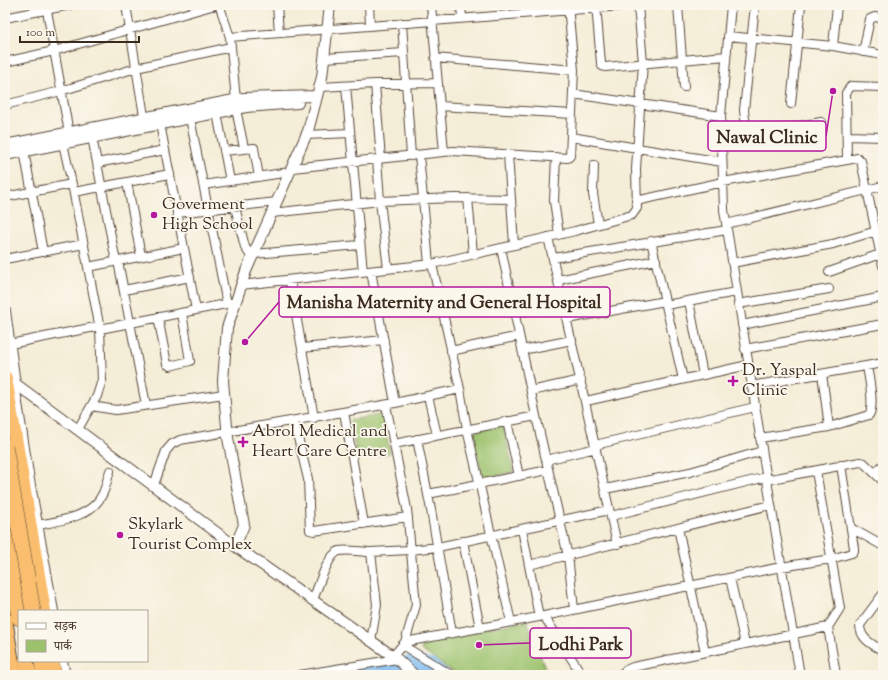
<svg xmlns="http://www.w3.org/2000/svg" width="888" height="680" font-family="'Sorts Mill Goudy','Noto Serif Devanagari',serif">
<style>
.green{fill:#9cc26d;stroke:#6c7646}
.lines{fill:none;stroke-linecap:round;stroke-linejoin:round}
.river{stroke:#7fbcf2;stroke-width:14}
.minor-casing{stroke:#57473a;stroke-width:10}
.tertiary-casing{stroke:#57473a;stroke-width:12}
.trunk-casing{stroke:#57473a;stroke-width:16}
.motorway-casing{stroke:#57473a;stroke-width:16}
.minor{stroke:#fff;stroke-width:8}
.tertiary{stroke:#fff;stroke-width:10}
.trunk{stroke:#fabe6e;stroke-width:14}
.motorway{stroke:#fabe6e;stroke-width:15}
.motorway-bridge-casing{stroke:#57473a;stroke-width:16;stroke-linecap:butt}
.motorway-bridge{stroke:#fabe6e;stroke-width:15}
.poi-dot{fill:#b5179e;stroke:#fbf7ec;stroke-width:1.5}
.labels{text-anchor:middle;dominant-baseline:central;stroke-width:3.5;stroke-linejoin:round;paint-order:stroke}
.poi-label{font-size:17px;fill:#3b2a1e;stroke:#fbf7ec;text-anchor:start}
.leader{fill:none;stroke:#b5179e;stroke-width:1.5}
.callout-dot{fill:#b5179e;stroke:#fbf7ec;stroke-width:1.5}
.callout{fill:#fbf7ec;stroke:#b5179e;stroke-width:1.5}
.callout-label{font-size:18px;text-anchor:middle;font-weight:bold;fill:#3b2a1e}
</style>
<rect width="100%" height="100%" fill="#fbf7ec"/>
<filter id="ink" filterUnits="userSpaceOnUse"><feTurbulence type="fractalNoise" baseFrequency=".025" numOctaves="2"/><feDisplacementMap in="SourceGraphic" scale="8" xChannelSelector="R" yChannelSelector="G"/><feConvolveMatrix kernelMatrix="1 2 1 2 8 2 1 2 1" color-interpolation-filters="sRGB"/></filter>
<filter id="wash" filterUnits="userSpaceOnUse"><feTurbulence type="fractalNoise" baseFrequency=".012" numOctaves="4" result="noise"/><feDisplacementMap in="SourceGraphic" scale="16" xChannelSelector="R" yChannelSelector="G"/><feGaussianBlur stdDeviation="0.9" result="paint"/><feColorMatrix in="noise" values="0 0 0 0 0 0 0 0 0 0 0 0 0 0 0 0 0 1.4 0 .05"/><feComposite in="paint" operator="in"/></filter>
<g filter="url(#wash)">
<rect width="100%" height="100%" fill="#f4edd7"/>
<!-- green -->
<path class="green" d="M383,414L390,453L357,460L350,420Z
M503,425L514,472L483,479L472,432Z
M527,621L548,675H457L421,650L423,640Z"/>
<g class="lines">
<!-- river -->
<path class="river" d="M327,674L392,666L414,662L431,666L443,675"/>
</g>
</g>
<g filter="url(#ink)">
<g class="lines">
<defs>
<path id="minor" d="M46,5L69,133
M126,5L145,122
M217,5L220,7L230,37L236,100
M277,5L279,33
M369,5L370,25
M431,5L444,152
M461,5L462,18
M596,5L601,63L602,66L605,67L726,56
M678,5L684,87
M731,5L721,116L724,210L770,499L800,675
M5,18L70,5
M402,23L411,156
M728,36L833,46L883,55
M230,37L634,5
M833,46L837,5
M863,52L870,19L875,17L883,18
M324,58L404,53
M435,58L574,70
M5,62L54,51L215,5
M375,84L381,159
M346,86L363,272
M320,87L375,84L438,83
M573,94L721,116
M791,104L801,5
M5,105L61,91L136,68L231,47
M440,106L572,114
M236,109L244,148
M217,113L230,181
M190,118L227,304
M160,124L196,310
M306,135L350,133
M747,135L744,110L755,5
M847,136L883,137
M92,137L116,262
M571,137L722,162
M62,139L72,184L100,329L102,380L97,396L78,429
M722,140L821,122
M24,151L43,252
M224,151L254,148L259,177
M508,154L514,245
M419,155L429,264
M556,157L554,201L559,234
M377,159L380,201L388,269
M847,160L846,93L851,86L883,87
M97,163L165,150
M594,165L593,194L598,224
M292,168L453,151L568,158L570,156L574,70L568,5
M127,182L141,256
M203,185L290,172
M74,192L170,174
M5,197L72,184
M468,198L473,254
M636,201L723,182L858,158L861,161L883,266
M235,207L245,247L252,258
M177,213L277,202
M272,213L380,201L454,198L511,199
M726,224L883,186
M548,237L617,544
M651,241L683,379
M501,248L536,416L568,556L574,609
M254,254L360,245
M553,258L727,230
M5,259L84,244
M118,261L146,405
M732,263L833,244L883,229
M432,264L460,389L467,429L511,622
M88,267L184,248
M371,271L395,403
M829,272L883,253
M290,280L314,418
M558,280L656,260
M241,285L432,264L575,231L632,215L637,208L636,169L643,63L638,5
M124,290L190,277
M689,301L703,375
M738,304L829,289
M666,305L736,292
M443,312L511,298
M515,314L563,302
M158,317L167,364L170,366L190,361L182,313
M567,319L665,301
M742,325L883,297
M100,329L231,303
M10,344L100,326
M302,348L384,340
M745,349L883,324
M522,350L572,340
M451,351L519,336
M822,374L829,427
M15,384L30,480L54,611
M751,386L883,363
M531,391L581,380
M428,396L437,435
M586,401L748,365
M386,405L407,509L416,605L405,642L393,656
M91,406L116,410L224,394
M344,412L364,524
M294,421L308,479L310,530L314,531L408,517
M507,421L519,476
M760,438L829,427L869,415C875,405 869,379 867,366
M417,439L431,510L452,633
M394,444L536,416
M595,445L755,407
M546,460L596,448
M816,471L840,608L828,627L836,675
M875,473L883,465
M766,480L860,462L864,463L883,481
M154,485L166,451L172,444L180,440L395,403L460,389
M605,489L690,472L762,451
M428,494L548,470
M611,516L766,477
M33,526C56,521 90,519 102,495C106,488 107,479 110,471
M678,528L705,652
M851,528L883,546
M522,529L539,617
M463,541L480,628
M529,565L770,505
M730,578L745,644
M883,594L860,625C860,639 872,644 883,651
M313,600C318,588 327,555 339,551C348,549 361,552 371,552
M544,616L781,567L831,559L852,553L854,551V548L841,465
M371,641L377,605L371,552L410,550L438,547L609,510
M405,642L544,616L582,675
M402,645L451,675
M63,661L66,675
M300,675L397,659
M620,675L626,670L633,667L828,627"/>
<path id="tertiary" d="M5,145L244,98L317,96
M5,155L246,107L298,103
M5,311L15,384
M5,376L235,546L397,659L414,675
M235,546L244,525L228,438L223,381L227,328L246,271L308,131L322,77L330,5"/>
<path id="trunk" d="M5,378L44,611
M5,619L14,675
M52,661L54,675"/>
<path id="motorway" d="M5,535L19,618
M26,661L29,675
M42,661L44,675"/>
</defs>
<!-- minor casing -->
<use href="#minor" class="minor-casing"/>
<!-- tertiary casing -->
<use href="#tertiary" class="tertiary-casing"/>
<!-- trunk casing -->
<use href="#trunk" class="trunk-casing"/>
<!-- motorway casing -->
<use href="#motorway" class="motorway-casing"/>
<!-- minor -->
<use href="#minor" class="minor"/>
<!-- tertiary -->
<use href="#tertiary" class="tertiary"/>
<!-- trunk -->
<use href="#trunk" class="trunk"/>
<!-- motorway -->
<use href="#motorway" class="motorway"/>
<defs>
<path id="motorway-bridge" d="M5,446L33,611"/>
</defs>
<!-- motorway-bridge casing -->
<use href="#motorway-bridge" class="motorway-bridge-casing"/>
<!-- motorway-bridge -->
<use href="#motorway-bridge" class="motorway-bridge"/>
</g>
</g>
<!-- markers -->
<g class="poi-dot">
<circle cx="154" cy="215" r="4"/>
<path d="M731 375h4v4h4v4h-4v4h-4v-4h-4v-4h4z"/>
<path d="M241 436h4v4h4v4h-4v4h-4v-4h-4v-4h4z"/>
<circle cx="120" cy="535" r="4"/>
</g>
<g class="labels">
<!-- poi labels -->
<g class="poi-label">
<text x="162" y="205">Goverment<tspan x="162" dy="20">High School</tspan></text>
<text x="742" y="371">Dr. Yaspal<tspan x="742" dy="20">Clinic</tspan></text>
<text x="252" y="432">Abrol Medical and<tspan x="252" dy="20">Heart Care Centre</tspan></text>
<text x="128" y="525">Skylark<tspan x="128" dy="20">Tourist Complex</tspan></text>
</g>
</g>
<!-- callouts -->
<path class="leader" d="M833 91L826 136M245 342L279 302M479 645L530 643"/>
<g class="callout-dot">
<circle cx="833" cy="91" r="4"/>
<circle cx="245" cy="342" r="4"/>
<circle cx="479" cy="645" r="4"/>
</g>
<g class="callout">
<rect x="708" y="121" width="118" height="30" rx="4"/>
<rect x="279" y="287" width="331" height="30" rx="4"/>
<rect x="530" y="628" width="101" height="30" rx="4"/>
</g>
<g class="callout-label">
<text x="767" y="143">Nawal Clinic</text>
<text x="444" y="308">Manisha Maternity and General Hospital</text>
<text x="581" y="650">Lodhi Park</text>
</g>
<!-- margin -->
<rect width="888" height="680" fill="none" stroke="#fbf7ec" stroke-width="20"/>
<!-- legend -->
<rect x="18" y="610" width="130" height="52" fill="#fbf7ec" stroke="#aea59a"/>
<rect x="26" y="623" width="20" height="6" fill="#ffffff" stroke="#aea59a"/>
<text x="54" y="630" font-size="12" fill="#3b2a1e">सड़क</text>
<rect x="26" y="640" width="20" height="12" fill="#9cc26d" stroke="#aea59a"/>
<text x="54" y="650" font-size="12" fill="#3b2a1e">पार्क</text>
<!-- scale -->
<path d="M20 36v6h119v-6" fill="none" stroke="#3b2a1e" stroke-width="2"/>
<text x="26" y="36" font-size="12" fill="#3b2a1e" stroke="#fbf7ec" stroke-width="3" paint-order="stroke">100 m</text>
</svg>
